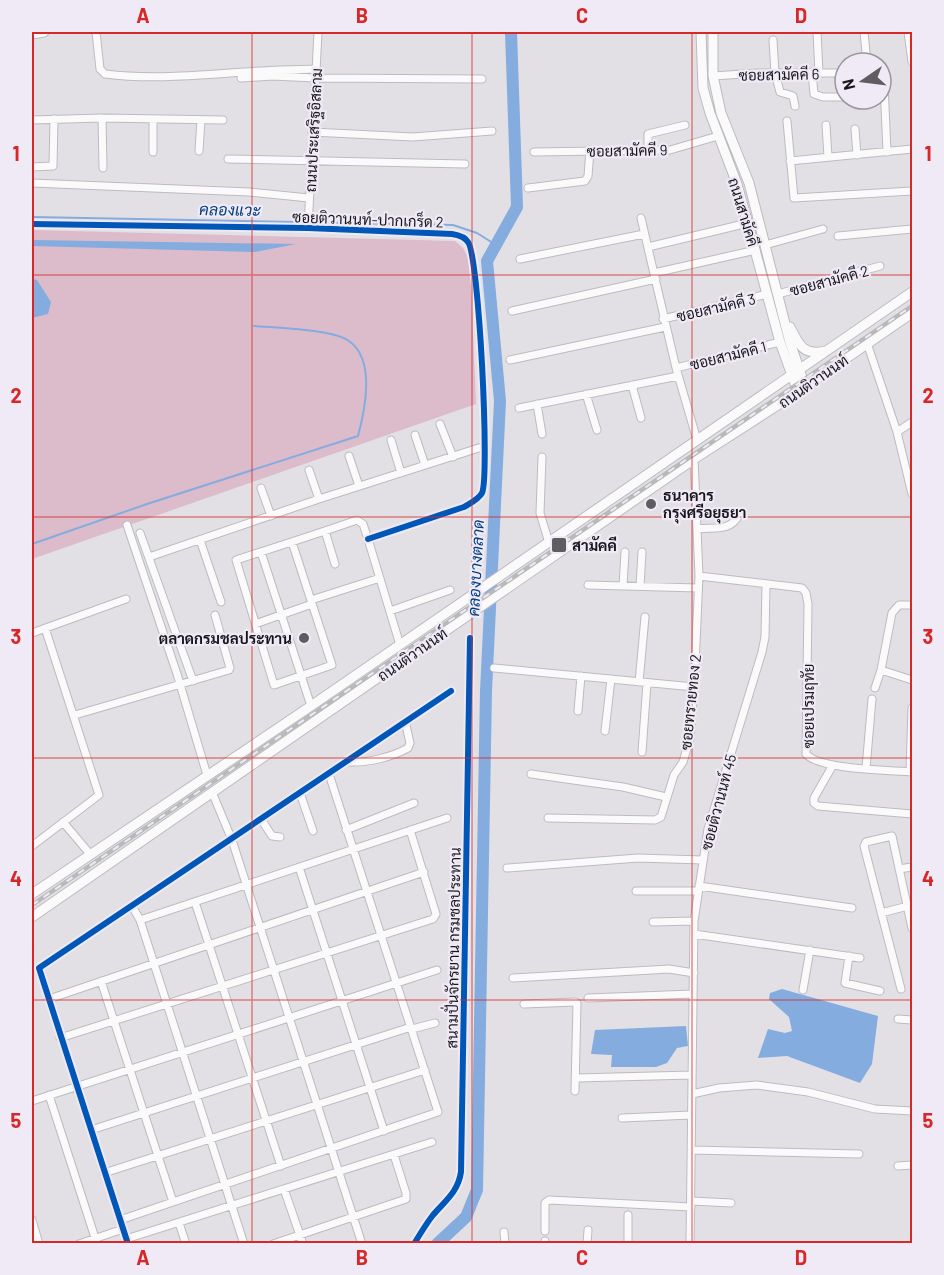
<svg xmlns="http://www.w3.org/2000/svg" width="944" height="1275" font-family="Barlow,Sarabun,sans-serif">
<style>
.green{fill:#dcbbcb}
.water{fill:#84acdf}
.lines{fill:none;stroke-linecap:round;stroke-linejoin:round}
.stream{stroke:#84acdf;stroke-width:2}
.river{stroke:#84acdf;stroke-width:12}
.minor-casing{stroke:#bdbbc0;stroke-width:9}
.major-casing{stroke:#bdbbc0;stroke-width:11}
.minor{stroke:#fbfafb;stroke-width:7}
.major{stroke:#fbfafb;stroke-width:9}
.rail-casing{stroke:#b9b9ba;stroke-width:4.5}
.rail{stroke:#efeaf6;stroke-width:2;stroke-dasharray:7;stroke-linecap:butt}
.cycleway-casing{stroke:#efeaf6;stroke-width:10}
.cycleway{stroke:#0057b8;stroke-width:6}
.grid{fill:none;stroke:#d62828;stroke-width:1.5;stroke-opacity:0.55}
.poi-dot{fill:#5f5d62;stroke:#efeaf6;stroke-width:2}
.labels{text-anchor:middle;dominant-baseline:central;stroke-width:4.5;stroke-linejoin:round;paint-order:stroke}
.street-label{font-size:15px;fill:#19171b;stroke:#efeaf6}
.poi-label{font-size:15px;font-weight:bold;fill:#19171b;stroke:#efeaf6;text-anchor:start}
.water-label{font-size:16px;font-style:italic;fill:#003e7f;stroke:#efeaf6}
.neatline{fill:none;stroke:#d62828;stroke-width:2}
.grid-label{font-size:20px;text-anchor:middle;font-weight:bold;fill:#d62828}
</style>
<rect width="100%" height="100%" fill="#e2e0e5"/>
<!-- green -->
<path class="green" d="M32,230L455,241L463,248L470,261L476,404L32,559Z"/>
<!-- water -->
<path class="water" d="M32,240L296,244L255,252L32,246Z
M32,279L37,280L51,302L48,314L32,318Z
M782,989L878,1016L872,1064L860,1083L787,1056L758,1058L768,1029L785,1033L792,1031L789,1017L769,999L770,993Z
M686,1026L688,1046L677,1048L667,1063L656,1067H611L612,1055L591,1054L595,1030Z"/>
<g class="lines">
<!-- stream -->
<path class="stream" d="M32,217L453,225L477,233L496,245
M32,544L147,504L358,436C365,410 376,360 349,341C332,329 276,328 254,326"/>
<!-- river -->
<path class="river" d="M437,1244L466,1217L477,1190L486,691L500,401L487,261L517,207L511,32"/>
<defs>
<path id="minor" d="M96,32L100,69L105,74C152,80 198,75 245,72C269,70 292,70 316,69
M817,32L819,73
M864,32L867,63
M908,32L912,62
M773,40L775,73L780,92L793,96L795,106
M812,72L814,94L823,97H845
M713,76L758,73H845
M241,78L272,76L315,78L482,79
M884,84L887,152
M102,118L103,168
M32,120L102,118L223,120
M787,121L794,198L912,191
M826,125L828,157
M855,129L857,155
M312,132L413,137L492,131
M199,151L201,120
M648,151V134L685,125
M153,152V119
M534,152L670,150L718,136
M228,159L465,164
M790,161L912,149
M32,167L53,166L54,119
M32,183L249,192L309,198
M528,188L585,181L588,176L590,150
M641,218L676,368L697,440
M32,224L308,228L452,234C458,235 465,237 468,242C479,256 490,476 482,493C478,500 470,503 464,507L368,539
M308,228L318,32
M838,236L912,229
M765,245L823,229
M648,247L748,223
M520,259L644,234
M654,273L756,250
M778,294L880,266
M512,311L656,279
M663,319L768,294
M867,343L897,432L912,494
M510,360L665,327
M676,368L780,342
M632,385L641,418
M586,394L597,430
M537,404L542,434
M519,408L678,376
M440,424L453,457
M897,432L912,422
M415,435L425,465
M391,440L401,473
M349,456L359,486
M542,457L540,513L549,543
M694,459L699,576L802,588L806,593L808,604L806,754C820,770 890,770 912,772
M309,470L319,499
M261,488L271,516
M127,525L177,674L207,775
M698,529C717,527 731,532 740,513
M325,531L335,564
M140,533L193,681
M200,540L221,602
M292,542L332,665L274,685L236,560C276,547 317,534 357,520L363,524L368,539L400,645
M261,552L311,706
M149,557L319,499L485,446
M588,585L698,588
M623,586L625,552
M640,586L642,552
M311,600L380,578
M390,611L450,590
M255,624L312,604
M32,633L126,599
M494,668L694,687
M881,670L912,680
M639,682L645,617
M875,688L881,670L892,613L899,605H912
M578,711L581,676
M75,715L229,670L230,668L215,615
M605,731L611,679
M642,752L647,683
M349,762C368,763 392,757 408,748L410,743L405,721
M833,765L814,798V803L818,806L912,814
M866,768L872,699
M910,772L912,708
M531,774L623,787L666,797
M212,792L232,840L362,1244
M300,793L313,831
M548,818L655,820L661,817L674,775L683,762L690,738L694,687L699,576
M261,819L272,836L280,837
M63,822L90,854
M346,830L414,803
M32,846L99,795L45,628
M299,867L384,1131
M507,868L638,858L703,860
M899,869L912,867
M699,886L852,908
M636,891H698
M195,902L281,1166
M132,906L140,920L244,1244
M881,913L912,905
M140,920L447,818
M653,922L694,921
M694,934L860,958
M849,956L845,983L880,991
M513,978L669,969L694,973
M101,981L173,1202
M901,989L864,846L866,842L892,836L912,928
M803,990L810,950
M588,998L693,994
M49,999L424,872
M524,1004L575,1002L577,1003L575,1091
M898,1019L912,1020
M412,1029L435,1023
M60,1038L433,919L436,914L410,830
M576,1078L692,1075
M692,1094L719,1088L757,1085L808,1092L875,1109L912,1111
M49,1095L97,1244
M32,1101L437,970
M622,1118L691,1115
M91,1130L411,1027
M693,1150L859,1154
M898,1166L912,1165
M104,1173L425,1070
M284,1189L303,1244
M691,1201L731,1203
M628,1215V1244
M32,1220L39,1244
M120,1220L438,1112L329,774
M179,1223L186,1244
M545,1231V1203L549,1200L691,1207
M504,1232L505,1244
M126,1239L432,1142
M545,1241V1244
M79,1244L123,1229
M128,1244L39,968L451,691
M273,1244L406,1199V1193L394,1155
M587,1244L588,1230
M690,1244L694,921L708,829L762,652L765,637L766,585"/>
<path id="major" d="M701,32L703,88L710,113L737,184L780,342L798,392
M713,32V76L721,113L749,183L789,339L805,387
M32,34L44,32
M790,327C799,345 803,356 826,351
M32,894L311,706L912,292
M32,917L694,459L784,401L912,313"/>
</defs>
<!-- minor casing -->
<use href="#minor" class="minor-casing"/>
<!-- major casing -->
<use href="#major" class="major-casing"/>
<!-- minor -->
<use href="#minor" class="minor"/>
<!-- major -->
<use href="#major" class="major"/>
<defs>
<path id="rail" d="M32,905L912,306"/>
</defs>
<!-- rail casing -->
<use href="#rail" class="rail-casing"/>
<!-- rail -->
<use href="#rail" class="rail"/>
<defs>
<path id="cycleway" d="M32,224L308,228L452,234C458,235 465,237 468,242C479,256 490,476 482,493C478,500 470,503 464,507L368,539
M128,1244L39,968L451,691
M414,1244C420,1234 426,1224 433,1215C445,1201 458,1192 461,1172L470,638"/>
</defs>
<!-- cycleway casing -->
<use href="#cycleway" class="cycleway-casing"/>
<!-- cycleway -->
<use href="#cycleway" class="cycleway"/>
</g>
<!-- grid -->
<path class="grid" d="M252,32V1244M472,32V1244M692,32V1244M32,275H912M32,517H912M32,758H912M32,1000H912"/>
<!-- markers -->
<g class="poi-dot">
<circle cx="651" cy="504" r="6"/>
<rect x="551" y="537" width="16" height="16" rx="3"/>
<circle cx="304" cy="638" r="6"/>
</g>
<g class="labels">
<!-- street labels -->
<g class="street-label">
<text transform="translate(779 74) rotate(-1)">ซอยสามัคคี 6</text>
<text transform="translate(313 130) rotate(-87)">ถนนประเสริฐอิสลาม</text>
<text transform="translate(627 150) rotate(-1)">ซอยสามัคคี 9</text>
<text transform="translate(744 212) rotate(73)">ถนนสามัคคี</text>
<text transform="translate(368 219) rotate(2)">ซอยติวานนท์-ปากเกร็ด 2</text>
<text transform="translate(829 280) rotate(-15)">ซอยสามัคคี 2</text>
<text transform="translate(716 307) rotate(-13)">ซอยสามัคคี 3</text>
<text transform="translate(728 355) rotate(-14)">ซอยสามัคคี 1</text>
<text transform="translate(813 381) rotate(-35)">ถนนติวานนท์</text>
<text transform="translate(412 654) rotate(-35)">ถนนติวานนท์</text>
<text transform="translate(690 702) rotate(-84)">ซอยทรายทอง 2</text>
<text transform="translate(808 706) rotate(-90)">ซอยเปรมฤทัย</text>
<text transform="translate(718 802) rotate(-75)">ซอยติวานนท์ 45</text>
<text transform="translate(453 948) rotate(-89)">สนามปั่นจักรยาน กรมชลประทาน</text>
</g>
<!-- poi labels -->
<g class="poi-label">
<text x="663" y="495">ธนาคาร<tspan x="663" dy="17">กรุงศรีอยุธยา</tspan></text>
<text x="572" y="545">สามัคคี</text>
<text x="292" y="638" text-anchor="end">ตลาดกรมชลประทาน</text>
</g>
<!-- water labels -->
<g class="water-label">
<text transform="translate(230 209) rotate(1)">คลองแวะ</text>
<text transform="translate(475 568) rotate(-87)">คลองบางตลาด</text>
</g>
</g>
<!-- border -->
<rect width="944" height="1275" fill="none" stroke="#efeaf6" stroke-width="66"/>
<!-- north arrow -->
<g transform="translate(863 81) rotate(256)"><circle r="28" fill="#efeaf6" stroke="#99969e" stroke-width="1.5"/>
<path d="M0-4.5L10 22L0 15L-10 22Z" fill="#5f5d62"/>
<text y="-9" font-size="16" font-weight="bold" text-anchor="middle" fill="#19171b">N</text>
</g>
<rect x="33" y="33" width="878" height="1209" class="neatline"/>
<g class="grid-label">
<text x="143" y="23">A</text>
<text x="362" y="23">B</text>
<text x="582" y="23">C</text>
<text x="801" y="23">D</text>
<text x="16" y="161">1</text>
<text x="928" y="161">1</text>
<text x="16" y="403">2</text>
<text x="928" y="403">2</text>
<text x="16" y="644">3</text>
<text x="928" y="644">3</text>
<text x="16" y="886">4</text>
<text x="928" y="886">4</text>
<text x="16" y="1128">5</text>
<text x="928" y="1128">5</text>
<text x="143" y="1265">A</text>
<text x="362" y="1265">B</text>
<text x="582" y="1265">C</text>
<text x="801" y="1265">D</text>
</g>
</svg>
